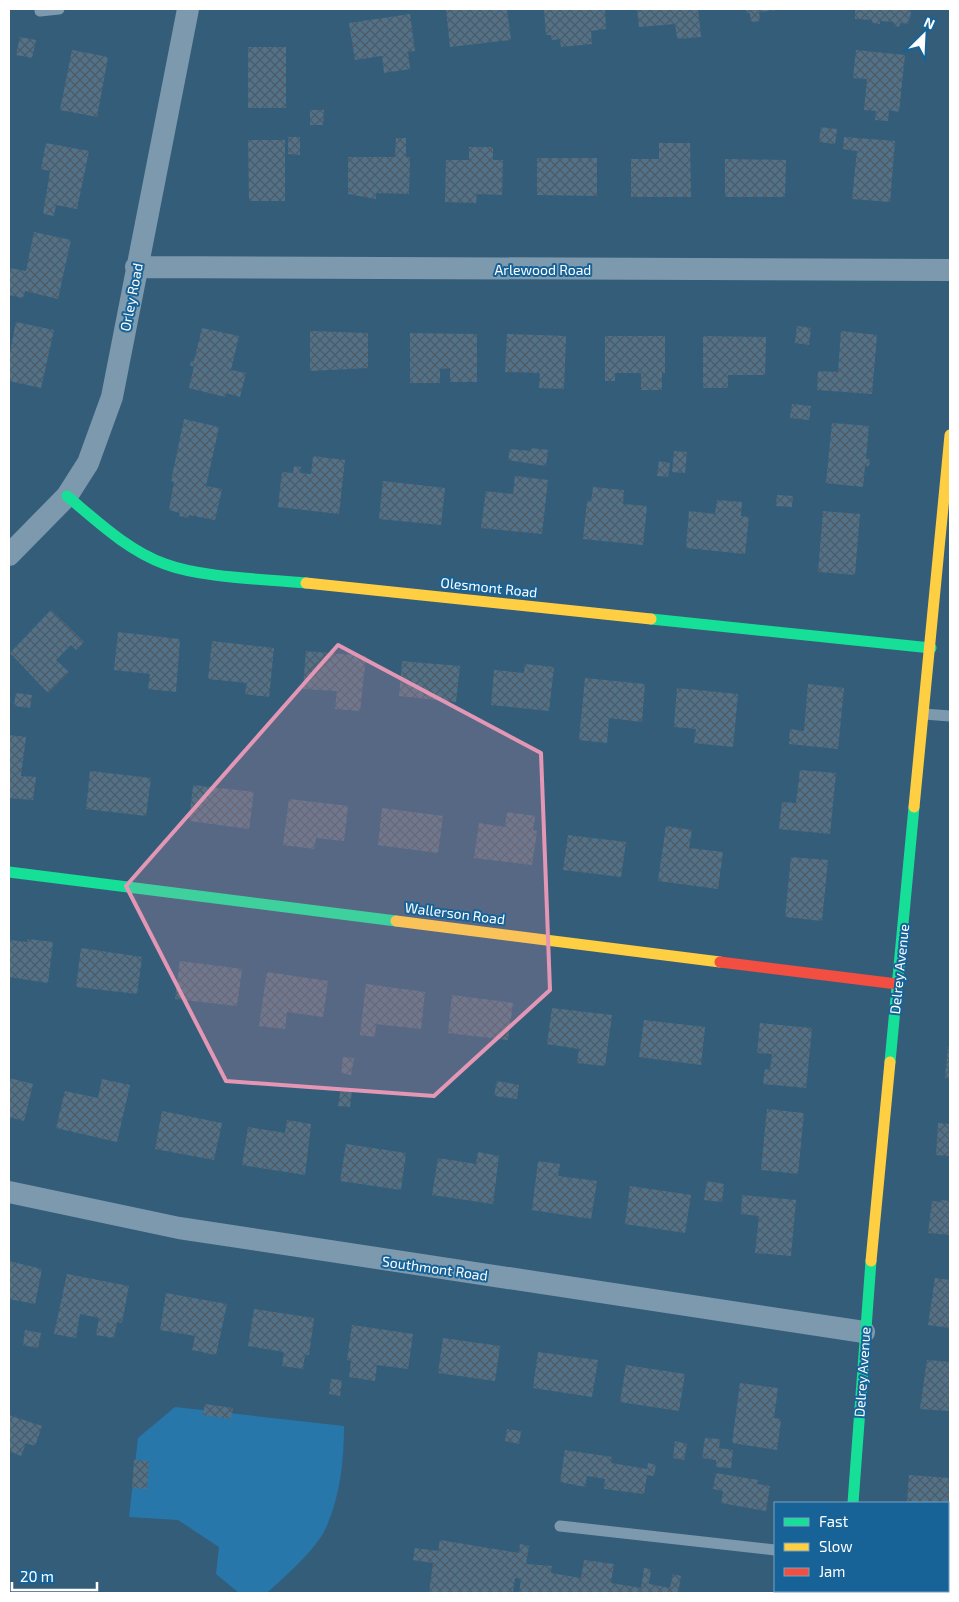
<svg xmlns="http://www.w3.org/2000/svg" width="959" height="1602" font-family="'Exo 2',sans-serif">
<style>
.green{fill:#2877ab}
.building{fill:url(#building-cross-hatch)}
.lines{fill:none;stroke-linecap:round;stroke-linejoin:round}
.lane{stroke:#7d99ad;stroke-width:11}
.street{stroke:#7d99ad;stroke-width:22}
.fast{stroke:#16e098;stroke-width:11}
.slow{stroke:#ffcf43;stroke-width:11}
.jam{stroke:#f24e42;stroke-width:11}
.marked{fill:#e497b5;fill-opacity:0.2;stroke:#e497b5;stroke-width:4;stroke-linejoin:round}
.labels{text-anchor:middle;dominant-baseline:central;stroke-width:4;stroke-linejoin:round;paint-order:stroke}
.street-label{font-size:14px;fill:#fff;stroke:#176297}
</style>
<defs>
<pattern id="building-cross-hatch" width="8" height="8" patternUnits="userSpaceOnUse" patternTransform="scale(1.25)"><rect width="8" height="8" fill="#517289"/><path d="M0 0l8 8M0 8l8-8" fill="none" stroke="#4e5b64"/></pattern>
</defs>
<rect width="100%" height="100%" fill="#345d7a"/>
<!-- green -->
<path class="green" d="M175,1407L344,1426C344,1461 340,1496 326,1528C315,1551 285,1576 267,1593H239L216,1574L219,1547L178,1520L129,1517L138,1438Z"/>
<!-- building -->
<path class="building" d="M457,9H507L511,40L450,47L446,10Z
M544,9H605L606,29L591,31L592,44L561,47L560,39L552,40L551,35H546Z
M637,9H698L701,37L677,39L675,24L639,27Z
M746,9H777V10L759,12L760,21L751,22L750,13H747Z
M855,9H909L911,13L908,24L900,23L899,27L894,26V22L880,21V24L872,23V20L855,19Z
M410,14L415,51L408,52L410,69L384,73L382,56L355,60L349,23Z
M20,37L36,40L32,58L16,55Z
M248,47H286V108H248Z
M72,50L108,57L97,117L60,110Z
M856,50L905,55L899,112L889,110L888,121L875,120L876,111L864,110L867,79L853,78Z
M310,110H324L323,125H310Z
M821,127L837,129L835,144L819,142Z
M288,137H300V155L288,154Z
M844,137L895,141L890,202L852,199L857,151L843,149Z
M396,138H406V157H410L409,194L376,193V199L348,194V157H395Z
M248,140H285V201H249Z
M46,143L89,151L77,209L56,205L54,216L43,214L50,171L41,169Z
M659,143H690L691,197H631V159H659Z
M469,147H493V160H503L502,195L477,194L476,203L445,202L446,160H469Z
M537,158H597V196L537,195Z
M725,159L786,160L785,197H725Z
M34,232L71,240L58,299L25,291L23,298L9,295V268L26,271Z
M16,322L54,330L41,388L9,381V357Z
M797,326L811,328L809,345L795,343Z
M202,328L239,336L231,370L246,373L240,397L226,393L225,397L189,388L194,366H190L191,361H194Z
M310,331L368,333V368L310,371Z
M841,331L877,335L872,394L817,390L818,371L838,372Z
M410,333L477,334V382H450V368L440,369V383H410Z
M507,334L566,336L564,389L539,388L540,373L505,372Z
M605,336H665V373H662V390H641V373H615V381H605Z
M703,336L766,337L765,375H728V388H703Z
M792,404L811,406L809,420L790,418Z
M184,419L219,427L206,486L222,489L215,520L189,515L188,518L179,516L180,513L169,510L174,482L171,481Z
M832,423L869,426L866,459H870L869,466H865L863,487L826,483Z
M531,448L548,450L546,466L508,460L510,449L531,451Z
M674,451L687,452L685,473L672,472Z
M313,456L345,460L339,514L278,507L282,472L293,473L294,466L301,467L300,473L311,474Z
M659,461L670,463L668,477L657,476Z
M515,476L548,480L542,534L481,528L486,491L513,494Z
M383,481L445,488L441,525L379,519Z
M593,487L624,490L623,504L647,506L643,545L583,539L587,501H591Z
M777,495L793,496L792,507L776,506Z
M717,500L742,502L741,516L749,517L745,554L686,548L689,511L715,514Z
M823,511L860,514L855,575L818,572Z
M51,610L84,642L76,650L71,645L56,660L69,672L48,693L10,653Z
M118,632L180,639L176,692L148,689L150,674L114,670Z
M212,641L274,648L269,697L245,694L247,683L208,679Z
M306,651L366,656L360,711L335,709L337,691L303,689Z
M402,661L460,666L456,702L399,696Z
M525,664L554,667L549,711L491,705L494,670L524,673Z
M585,678L645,684L642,722L609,718L607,743L579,740Z
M808,684L844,688L838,749L789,744L790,729L804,731Z
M677,688L738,694L733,747L694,743L696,729L674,727Z
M16,693L32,695L30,708L14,706Z
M9,735L26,737L21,776L36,777L33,800L9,798Z
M800,770L836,773L830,834L779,829L782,802L796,803Z
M90,771L151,778L146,816L86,809Z
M193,785L254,792L249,829L189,821Z
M289,799L348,806L344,841L316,838L314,849L283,845Z
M382,808L443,816L438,853L378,845Z
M507,812L535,816L533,830L537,831L532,865L474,858L479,823L505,827Z
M666,826L692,830L689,848L723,852L718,889L658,881Z
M568,835L626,842L621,877L563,870Z
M791,857L828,860L822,921L785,917Z
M28,939L53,942L48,983L9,977V940L27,942Z
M81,948L142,957L137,994L76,987Z
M180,961L242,969L237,1006L175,999Z
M267,972L328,981L323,1017L287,1012L285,1029L259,1026Z
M366,984L425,992L421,1029L376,1024L375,1037L360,1035Z
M452,995L513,1003L508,1040L448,1033Z
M552,1008L612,1015L605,1066L577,1063L579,1049L547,1044Z
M644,1020L705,1027L701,1065L639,1057Z
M760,1023L812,1028L806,1088L763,1084L765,1069L770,1070L772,1054L757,1053Z
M948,1047H950V1078H945Z
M343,1057L354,1058L351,1075L341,1073Z
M9,1078L33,1084L24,1121L9,1117Z
M102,1079L130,1085L117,1142L56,1128L65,1091L98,1098Z
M497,1081L519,1085L517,1099L494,1096Z
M341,1089L352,1090L350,1107L338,1106Z
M767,1109L804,1113L798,1174L761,1170Z
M162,1111L222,1123L214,1160L155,1149Z
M287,1120L311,1124L305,1175L242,1165L248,1127L285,1133Z
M938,1123L950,1124V1156L936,1155Z
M346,1144L406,1153L401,1190L340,1181Z
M478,1152L499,1156L493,1204L432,1195L438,1158L476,1164Z
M538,1161L560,1164L558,1176L597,1181L591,1219L532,1210Z
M707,1181L724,1184L722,1202L704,1200Z
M630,1186L691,1195L685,1233L625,1224Z
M742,1195L796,1200L791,1256L755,1253L759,1216L741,1214Z
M941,1200L950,1201V1235L928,1233L932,1201L941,1202Z
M9,1261L42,1269L35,1304L9,1299Z
M67,1274L129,1286L122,1323L117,1322L114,1338L96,1335L99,1318L80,1314L76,1338L54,1334Z
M935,1278L950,1280V1328L928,1325Z
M166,1293L227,1304L216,1355L192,1350L195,1336L160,1330Z
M254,1309L314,1318L309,1355H305L303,1369L282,1366L284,1352L248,1346Z
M352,1325L413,1334L408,1369L377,1365L375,1381L349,1377L351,1361L347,1360Z
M25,1330L41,1333L38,1348L23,1345Z
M443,1338L500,1346L495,1381L438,1373Z
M538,1352L598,1360L592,1397L533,1388Z
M927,1360L950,1362V1411L920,1409Z
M626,1365L685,1374L679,1411L620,1402Z
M331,1379L342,1380L340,1396L329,1394Z
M740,1383L778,1388L774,1418L781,1419L777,1450L732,1443Z
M205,1404L233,1408L231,1419L203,1415Z
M9,1415L42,1426L35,1446L26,1443L21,1456L9,1451Z
M507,1429L521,1431L519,1444L505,1441Z
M705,1438L720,1439L719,1448L733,1450L731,1468L716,1467V1460L702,1458Z
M675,1441L687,1444L684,1460L673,1458Z
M565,1450L612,1457L611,1463L647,1469L648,1463L656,1465L654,1476L647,1475L644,1494L604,1489L605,1479L587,1476L585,1487L560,1482Z
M134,1460L149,1461L147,1489L132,1488Z
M716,1473L758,1480L757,1484L770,1486L766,1511L721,1503L723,1491L713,1489Z
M909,1475L950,1478V1508L948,1507V1503L907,1502Z
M440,1540L519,1553L520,1544L529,1546L526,1564L552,1566L551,1573L581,1578L584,1560L614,1564L611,1583L641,1588L644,1568L651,1569L649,1584L670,1588L673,1574L681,1576L678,1593H519L521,1579L515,1578L513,1593H429L433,1563L413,1560L415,1548L438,1551Z
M948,1582L950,1583V1593H895L896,1591H948Z"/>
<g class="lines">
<!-- lane -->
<path class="lane" d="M40,11L59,9
M924,714L950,716
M560,1526L775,1550"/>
<!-- street -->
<path class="street" d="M136,267L950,270
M9,555L67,496L88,463L112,397L188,9
M9,1192L179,1228L864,1332
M847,1593V1591"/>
<!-- fast -->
<path class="fast" d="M67,496C97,521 127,550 165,564C202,578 265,579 306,583
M651,619L931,648
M9,872L396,921
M890,1062L914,807
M853,1503L871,1261"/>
<!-- slow -->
<path class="slow" d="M306,583L651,619
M914,807L950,435
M396,921L720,962
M871,1261L890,1062"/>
<!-- jam -->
<path class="jam" d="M720,962L897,984"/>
</g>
<!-- marked area -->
<path class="marked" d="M338,645L541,753L550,990L434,1096L226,1081L126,886Z"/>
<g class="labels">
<!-- street labels -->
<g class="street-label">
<text x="543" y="269">Arlewood Road</text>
<text transform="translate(131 297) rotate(-79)">Orley Road</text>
<text transform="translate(489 587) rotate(6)">Olesmont Road</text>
<text transform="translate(455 913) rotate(7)">Wallerson Road</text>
<text transform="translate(899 969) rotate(-84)">Delrey Avenue</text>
<text transform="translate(435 1268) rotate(8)">Southmont Road</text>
<text transform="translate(862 1372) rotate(-86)">Delrey Avenue</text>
</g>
</g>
<!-- border -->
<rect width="959" height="1602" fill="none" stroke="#ffffff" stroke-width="20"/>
<!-- legend -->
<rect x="774" y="1502" width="175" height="90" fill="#176297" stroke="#74a1c1"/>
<rect x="784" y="1518" width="25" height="8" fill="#16e098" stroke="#74a1c1"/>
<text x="819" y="1527" font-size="15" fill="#ffffff">Fast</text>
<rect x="784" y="1543" width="25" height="8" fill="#ffcf43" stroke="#74a1c1"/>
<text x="819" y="1552" font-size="15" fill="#ffffff">Slow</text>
<rect x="784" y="1568" width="25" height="8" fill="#f24e42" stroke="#74a1c1"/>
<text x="819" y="1577" font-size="15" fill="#ffffff">Jam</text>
<!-- north arrow -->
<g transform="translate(924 35) rotate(24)" stroke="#176297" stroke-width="4" paint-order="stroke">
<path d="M0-4L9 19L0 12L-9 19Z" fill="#ffffff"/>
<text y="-8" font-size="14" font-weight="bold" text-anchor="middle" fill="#ffffff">N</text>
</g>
<!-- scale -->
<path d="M12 1582v8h85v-8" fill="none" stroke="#ffffff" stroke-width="2.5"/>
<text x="20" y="1582" font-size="15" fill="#ffffff" stroke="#176297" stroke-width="4" paint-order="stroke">20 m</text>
</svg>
